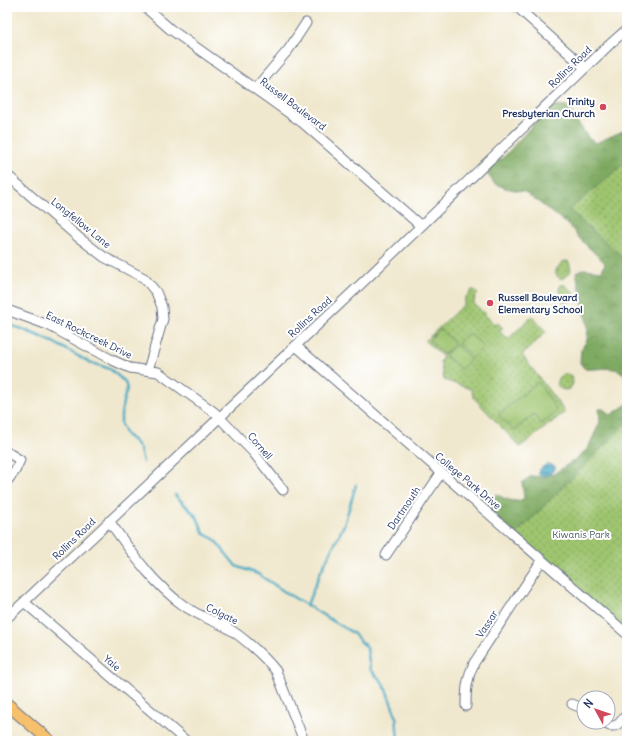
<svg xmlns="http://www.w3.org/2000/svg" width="634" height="748" font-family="Delius,sans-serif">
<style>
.forest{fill:url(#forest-crowns);stroke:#4d6c60}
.park{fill:url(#park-dots);stroke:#5d7a67}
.pitch{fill:#9fc570;stroke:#5d7a67}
.water{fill:url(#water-rules);stroke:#306c92}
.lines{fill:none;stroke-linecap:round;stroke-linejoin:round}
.stream{stroke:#46aac5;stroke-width:2.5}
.minor-casing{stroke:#667085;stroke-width:11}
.major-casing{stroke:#667085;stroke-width:13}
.minor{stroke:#fff;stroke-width:9}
.major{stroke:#f7c06c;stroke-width:11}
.poi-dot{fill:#d1495b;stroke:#fff;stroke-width:1.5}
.labels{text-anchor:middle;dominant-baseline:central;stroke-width:4;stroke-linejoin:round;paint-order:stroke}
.street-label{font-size:10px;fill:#1b2f5e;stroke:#fff}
.poi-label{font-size:10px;font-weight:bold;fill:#1b2f5e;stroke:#fff;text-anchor:end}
.park-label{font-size:10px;fill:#435c63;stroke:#fff}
</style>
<defs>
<pattern id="forest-crowns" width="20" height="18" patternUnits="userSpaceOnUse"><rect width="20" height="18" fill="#7faa62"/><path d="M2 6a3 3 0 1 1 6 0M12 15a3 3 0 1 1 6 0" fill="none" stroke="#678b54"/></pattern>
<pattern id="park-dots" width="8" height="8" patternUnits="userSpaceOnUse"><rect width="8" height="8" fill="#9fc570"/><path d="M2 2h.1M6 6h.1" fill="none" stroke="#81a05f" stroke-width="1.8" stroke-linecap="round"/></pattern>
<pattern id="water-rules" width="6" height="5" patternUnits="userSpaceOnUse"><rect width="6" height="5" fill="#46aac5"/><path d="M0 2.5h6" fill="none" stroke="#3a8ba3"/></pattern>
</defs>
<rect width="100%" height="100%" fill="#fff"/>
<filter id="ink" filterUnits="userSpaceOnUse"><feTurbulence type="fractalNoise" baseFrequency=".025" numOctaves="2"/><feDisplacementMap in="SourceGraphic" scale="8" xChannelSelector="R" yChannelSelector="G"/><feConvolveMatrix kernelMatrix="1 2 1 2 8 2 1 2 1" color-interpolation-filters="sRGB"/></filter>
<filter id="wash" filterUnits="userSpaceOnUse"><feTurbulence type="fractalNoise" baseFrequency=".012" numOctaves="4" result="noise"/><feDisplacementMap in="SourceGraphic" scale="16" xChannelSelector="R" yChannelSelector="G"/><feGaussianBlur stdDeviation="0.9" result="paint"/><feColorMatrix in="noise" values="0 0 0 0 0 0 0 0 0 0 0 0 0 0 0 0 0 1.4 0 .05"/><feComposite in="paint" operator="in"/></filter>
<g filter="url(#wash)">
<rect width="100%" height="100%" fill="#f0e8ce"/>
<!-- forest -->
<path class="forest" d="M554,105L567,106L589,139L596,143L627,129V378C625,376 623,373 620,371C611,366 596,370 585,369L580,363L581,350L587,340L588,328L576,272L583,269L602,271L605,263L580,239L570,226L525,192L505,188L494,183L488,175L490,167L505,156L536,121Z
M627,404V634L483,508L496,494C505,499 513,503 523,500L524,497L522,483L531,476L542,477L554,474L580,456L588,448L600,422L599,409H603L611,415Z"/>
<!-- park -->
<path class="park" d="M627,161V261L569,210Z
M567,261L569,262L571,270L568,275L561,279L556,275V270L562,262Z
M561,285H565L575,294V296L573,300L565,303L562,301L560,296L559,289Z
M473,289L478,294L475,297L474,303L495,325L498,323L503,328L499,331L508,339L532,316L546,332L522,355L565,412L520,447L474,398L471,389L444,380L440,361L443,357L425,341L464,304L465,298Z
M557 382a8 8 0 1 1 16 0a8 8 0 1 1-16 0Z
M627,422V634L515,535Z"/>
<!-- pitch -->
<path class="pitch" d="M440,329L455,343L444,354L429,340Z
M469,333L484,347L473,357L458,343Z
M456,345L471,359L461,369L445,355Z
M538,382L556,409L554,414L541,424L534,414L514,430L498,415Z"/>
<!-- water -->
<path class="water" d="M548,464L555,466V469C551,474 544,478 538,474C539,469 543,466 548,464Z"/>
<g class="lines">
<!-- stream -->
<path class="stream" d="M7,324L22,329L51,341L89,362L110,369L125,382L127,389L123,402L121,415V425L126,435L135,442L140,450L143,462
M175,495L197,517L204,534L214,539L236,566L258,574L288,594L353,633L367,648L370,669L384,684L396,716L398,741
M307,605L320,573L344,525L356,485"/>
</g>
</g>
<g filter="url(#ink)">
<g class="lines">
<defs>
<path id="minor" d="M145,7L170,29L303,123L421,226
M517,7L585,68
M255,89L289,49L306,23
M7,175L78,237L104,257L144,278L156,292L162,307L163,319L148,370
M7,310L48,325L112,360L130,368L158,372L214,412L253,452L283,490
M296,346L627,634
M7,452L20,460L15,471L7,481
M109,521C131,551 152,583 183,605C196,615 212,620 226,627C242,636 265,657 276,671L304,741
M386,555L441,473
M24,602L186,741
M7,618L361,284L609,45L627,29
M572,704L584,709
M466,706C466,689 467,678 474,663L542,560
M603,722C615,731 619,724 627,714"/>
<path id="major" d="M7,704L50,741"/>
</defs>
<!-- minor casing -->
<use href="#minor" class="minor-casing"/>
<!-- major casing -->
<use href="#major" class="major-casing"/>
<!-- minor -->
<use href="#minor" class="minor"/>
<!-- major -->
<use href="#major" class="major"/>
</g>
</g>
<!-- markers -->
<g class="poi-dot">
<circle cx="603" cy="107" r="4"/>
<circle cx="490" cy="303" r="4"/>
</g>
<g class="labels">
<!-- street labels -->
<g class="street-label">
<text transform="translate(570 67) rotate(-44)">Rollins Road</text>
<text transform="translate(293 104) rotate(37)">Russell Boulevard</text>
<text transform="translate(81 223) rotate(39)">Longfellow Lane</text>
<text transform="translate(310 317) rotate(-43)">Rollins Road</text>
<text transform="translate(89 335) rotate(26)">East Rockcreek Drive</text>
<text transform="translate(260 446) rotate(49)">Cornell</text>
<text transform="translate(468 481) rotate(40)">College Park Drive</text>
<text transform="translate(404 508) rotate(-56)">Dartmouth</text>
<text transform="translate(74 539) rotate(-44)">Rollins Road</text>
<text transform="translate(222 614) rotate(26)">Colgate</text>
<text transform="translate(487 624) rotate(-57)">Vassar</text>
<text transform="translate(112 663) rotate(41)">Yale</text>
</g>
<!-- poi labels -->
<g class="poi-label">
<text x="595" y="101">Trinity<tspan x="595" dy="12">Presbyterian Church</tspan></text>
<text x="498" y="297" text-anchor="start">Russell Boulevard<tspan x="498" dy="12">Elementary School</tspan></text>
</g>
<!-- park labels -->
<g class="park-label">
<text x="581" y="534">Kiwanis Park</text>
</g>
</g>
<!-- margin -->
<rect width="634" height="748" fill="none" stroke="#fff" stroke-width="24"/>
<!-- north arrow -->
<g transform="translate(596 710) rotate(310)"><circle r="19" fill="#ffffff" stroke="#a4acbf"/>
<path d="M0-3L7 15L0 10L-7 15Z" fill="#d1495b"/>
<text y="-6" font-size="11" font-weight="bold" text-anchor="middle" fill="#1b2f5e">N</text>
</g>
</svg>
